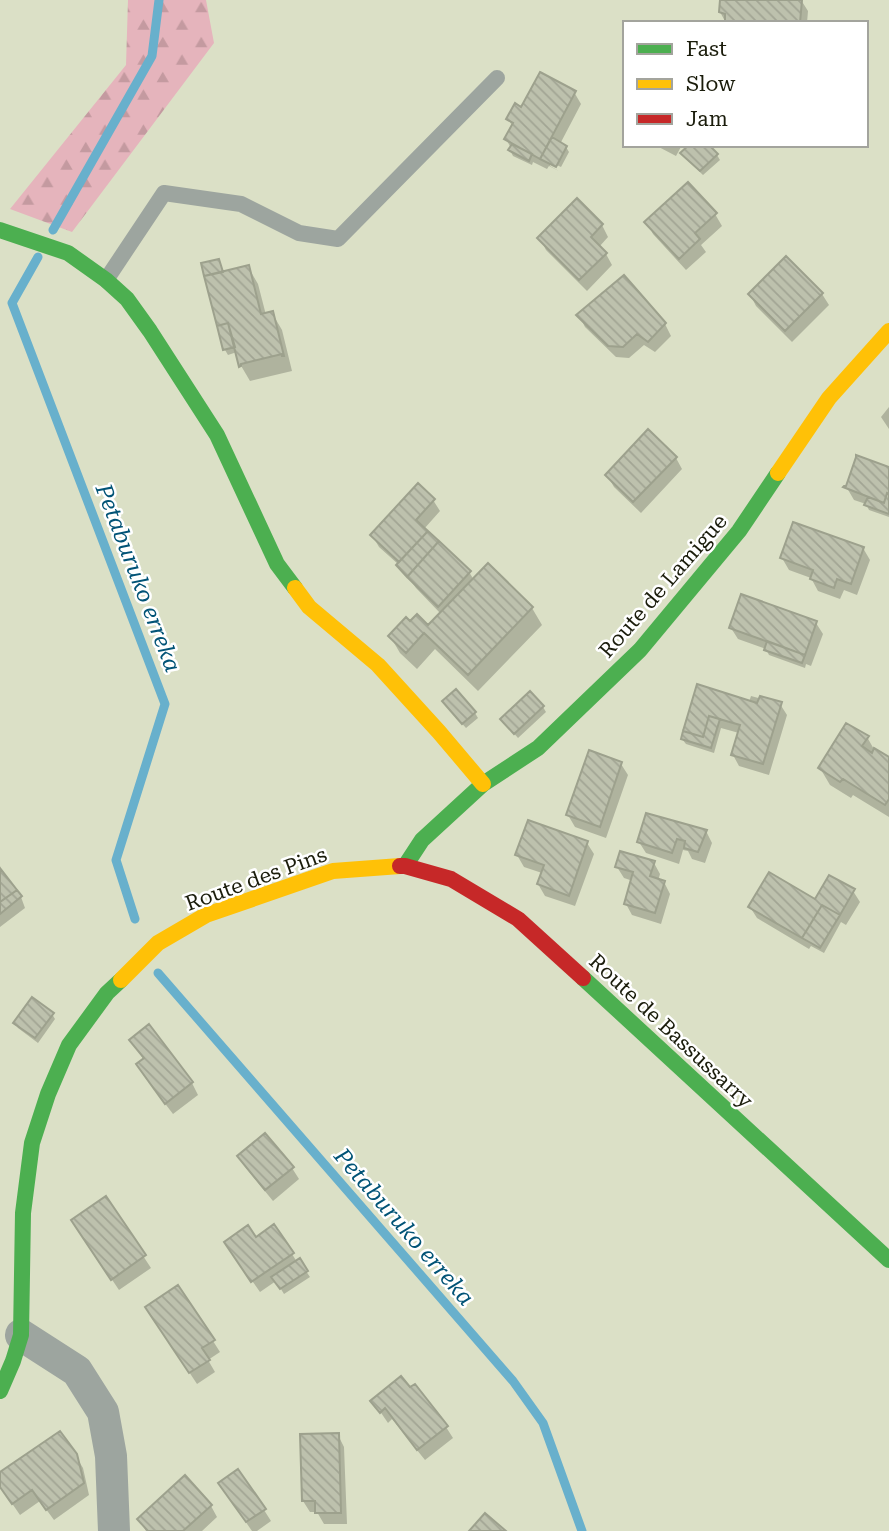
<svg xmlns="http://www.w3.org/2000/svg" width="889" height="1531" font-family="'Roboto Serif',serif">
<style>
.forest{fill:url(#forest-firs)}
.shadow{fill:#0003}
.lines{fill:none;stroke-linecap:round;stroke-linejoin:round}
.stream{stroke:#68b0cc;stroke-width:9}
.building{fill:url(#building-back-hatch);stroke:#9da18d;stroke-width:2}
.lane{stroke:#9da59f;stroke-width:16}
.street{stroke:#9da59f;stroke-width:32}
.fast{stroke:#4caf50;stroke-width:16}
.slow{stroke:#ffc107;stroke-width:16}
.jam{stroke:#c62828;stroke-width:16}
.labels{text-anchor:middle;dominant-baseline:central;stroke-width:5;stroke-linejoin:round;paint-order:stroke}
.street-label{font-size:21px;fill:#1a1c0b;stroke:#fff}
.water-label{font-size:23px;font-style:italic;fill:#015376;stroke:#fff}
</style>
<defs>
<pattern id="forest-firs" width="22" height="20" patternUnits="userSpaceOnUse" patternTransform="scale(1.75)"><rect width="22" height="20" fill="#e5b4bc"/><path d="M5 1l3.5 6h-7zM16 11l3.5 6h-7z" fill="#c49aa0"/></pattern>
<pattern id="building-back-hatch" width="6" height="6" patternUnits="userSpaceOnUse" patternTransform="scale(1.75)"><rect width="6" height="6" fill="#bdc1ad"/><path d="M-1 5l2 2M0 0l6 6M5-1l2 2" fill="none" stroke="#a2a594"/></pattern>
</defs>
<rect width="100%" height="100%" fill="#dbe0c6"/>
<!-- forest -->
<path class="forest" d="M128,0H206L214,43L72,232L10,209L126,65Z"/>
<!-- shadow -->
<path class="shadow" d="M722,0H801L808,11L807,23H726L720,12Z
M574,92L581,104L560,144L566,147L569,152L561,167L550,162V166L559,171L549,166L547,169L533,162L532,165L513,156L510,150L511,148L506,139L513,127L508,119L522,109Z
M655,145H682L676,156Z
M682,153L717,155L720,160L703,175L685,158Z
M715,214L722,226L701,245L706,252L686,270L653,234L647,222Z
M602,225L608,237L599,247L606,254L612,265L587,291L546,250L540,238Z
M218,261L223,273L248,267L258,284L266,315L272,313L282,330L292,371L250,381L240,364L237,352L228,355L225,350L204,264Z
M750,294H822L829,305L792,342L756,306Z
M579,315L665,324L671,336L655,352L644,345L629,358L616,357L585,327Z
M889,407V429L881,417Z
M676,458L682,469L641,513L614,487L607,475Z
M889,469V517L869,510L866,504L854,500L847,488Z
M433,500L440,511L424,529L469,572L474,580L532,608L542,625L478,691L435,649L417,669L400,653L390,636L410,623L428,627L441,614L416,588L398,564L379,547L372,535Z
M863,548L870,560L857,595L844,590L840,599L818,591L811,578L789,570L782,558Z
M816,623L823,634L811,666L806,664L805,668L769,655L766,649L738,639L731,628Z
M751,696L780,704L787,715L769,775L739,766L733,755L739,733L721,728L714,753L686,744L682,739L749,702Z
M447,707L475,713L478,718L466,728Z
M543,707L546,712L518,738L502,720Z
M867,737L875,751L889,760V817L853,795L851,798L830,785L820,768Z
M621,764L628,775L606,838L575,827L568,815Z
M706,831L712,843L705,863L692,859L688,851L683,850L679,864L646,853L639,842Z
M587,843L594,854L575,906L545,896L538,884L542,873L524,867L517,855Z
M654,863L660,874L658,881L664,882L670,894L661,924L632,915L626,904L633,881L624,878L617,867Z
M0,871L21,897L25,908L0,927Z
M853,891L860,902L846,925L841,922L824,953L811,946L809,949L757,918L750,907L816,902Z
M52,1014L55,1019L38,1043L18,1028L15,1023Z
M149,1027L192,1083L198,1095L173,1114L144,1076L138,1065L144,1060L131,1040Z
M239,1157L292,1168L299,1179L273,1201L246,1168Z
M105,1198L151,1268L119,1290L80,1232Z
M256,1239L292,1254L297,1262L299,1261L310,1277L284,1294L276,1281L260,1292L233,1254Z
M154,1319L213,1341L220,1352L208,1360L215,1372L197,1384Z
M373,1401L446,1427L453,1438L425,1460L392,1419L388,1423Z
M338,1435L344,1447L347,1524H324L317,1512H310L303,1501Z
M75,1455L83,1468L89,1495L54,1520L40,1501L20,1515L0,1486V1475Z
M227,1495L264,1510L271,1521L257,1531H252Z
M211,1506L217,1517L202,1531H146L139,1519Z"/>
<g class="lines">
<!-- stream -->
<path class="stream" d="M53,230L152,56L159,0
M38,257L12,303L165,704L116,860L135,919
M158,973L513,1381L543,1423L582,1531"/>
</g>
<!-- building -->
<path class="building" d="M720,0H802L800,23H725V14L719,12Z
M540,72L576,91L540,159L504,139L513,123L506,119L515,103L521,107Z
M552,137L567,146L556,167L540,159Z
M512,144L532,154L529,161L508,150Z
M689,145H709L718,154L700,171L680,153Z
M688,182L717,213L695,233L700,239L679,259L644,222Z
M577,198L603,224L591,237L607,253L579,280L537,238Z
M786,256L823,293L785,331L748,294Z
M219,259L223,272L204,276L201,263Z
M249,265L261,314L273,311L284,356H282V354L241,364V366L239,367L228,323L217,326L204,276Z
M624,275L666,323L648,342L637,334L623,347L608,346L576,315Z
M228,323L235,347L223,350L217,326Z
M648,429L677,457L633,502L605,475Z
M856,455L889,467V494L887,493L884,503L843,487L844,486H846L856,457Z
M418,483L435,499L416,520L428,531L399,562L370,535Z
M887,493L889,494V514L864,505L868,497L884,503Z
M793,522L864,547L851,584L837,579L834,588L810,579L813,570L780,558Z
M428,531L439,541L407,577L396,565Z
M439,541L471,571L438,607L407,577Z
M488,563L533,607L468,675L424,633L406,653L388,636L406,617L410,621L417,614L428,625Z
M741,594L817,621L805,655L729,628Z
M767,641L805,655L802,663L764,650Z
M697,684L757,703L760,696L782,702L763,764L731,755L740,725L709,716L703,737L683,731Z
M456,689L476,712L462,724L442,701Z
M530,691L544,706L514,734L500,719Z
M709,716L720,719L711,748L681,739L683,731L703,737Z
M846,723L869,736L862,746L872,753L874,748L889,757V799L885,805L843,779L840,782L818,768Z
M589,750L622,762L600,827L566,815Z
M646,813L707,830L698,852L684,848L685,841L677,839L672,853L637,842Z
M528,820L588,841L569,896L537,884L544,865L515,855Z
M620,851L655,861L650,876L665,881L655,913L624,904L633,872L615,867Z
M0,868L17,890L0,902Z
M769,872L815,899L829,875L855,889L840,915L822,905L802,938L748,907Z
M17,890L22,896L0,914V902Z
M822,905L840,915L820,948L802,938Z
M32,997L54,1013L35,1038L13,1023Z
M149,1024L193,1082L165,1104L136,1064L144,1058L129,1040Z
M265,1133L294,1167L265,1190L237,1156Z
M106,1196L146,1255L111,1280L71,1220Z
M274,1224L294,1253L251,1282L224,1242L248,1225L256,1237Z
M300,1258L308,1271L280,1289L271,1277Z
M178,1285L215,1340L202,1348L210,1360L189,1373L145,1307Z
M401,1376L410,1387L415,1384L448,1426L417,1450L385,1408L380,1413L370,1401Z
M60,1431L77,1454L84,1483L46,1510L32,1490L12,1504L0,1487V1472Z
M339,1433L341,1513H315V1501H302L300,1434Z
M238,1469L266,1509L246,1522L218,1483Z
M185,1475L212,1505L183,1531H148L137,1519Z
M485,1513L506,1531H469Z"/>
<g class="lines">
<!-- lane -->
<path class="lane" d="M106,280L164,193L241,204L299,233L338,239L497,78"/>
<!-- street -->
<path class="street" d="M21,1335L77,1371L103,1412L111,1456L114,1531"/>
<!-- fast -->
<path class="fast" d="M0,230L68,253L106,280L127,299L150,331L217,435L277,564L295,588
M405,866L422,840L483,784L538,748L640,650L739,531L778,473
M583,978L889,1260
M0,1391L13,1361L21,1335L23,1213L32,1143L48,1094L69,1045L107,993L121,980"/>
<!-- slow -->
<path class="slow" d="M778,473L829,398L889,331
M295,588L309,607L378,665L439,732L483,784
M121,980L158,943L206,915L333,871L400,866"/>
<!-- jam -->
<path class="jam" d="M400,866H405L451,879L518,919L583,978"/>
</g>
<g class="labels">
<!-- street labels -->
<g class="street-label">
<text transform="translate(663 586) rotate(-49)">Route de Lamigue</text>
<text transform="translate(256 879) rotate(-20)">Route des Pins</text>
<text transform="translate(671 1031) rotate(43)">Route de Bassussarry</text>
</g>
<!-- water labels -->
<g class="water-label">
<text transform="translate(138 578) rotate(69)">Petaburuko erreka</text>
<text transform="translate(404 1227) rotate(49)">Petaburuko erreka</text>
</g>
</g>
<!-- legend -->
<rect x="623" y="21" width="245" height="126" fill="#ffffff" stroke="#a3a49d" stroke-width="2"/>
<rect x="637" y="44" width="35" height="10" fill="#4caf50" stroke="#a3a49d" stroke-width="2"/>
<text x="686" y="56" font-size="21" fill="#1a1c0b">Fast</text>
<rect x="637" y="79" width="35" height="10" fill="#ffc107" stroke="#a3a49d" stroke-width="2"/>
<text x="686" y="91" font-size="21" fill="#1a1c0b">Slow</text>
<rect x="637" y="114" width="35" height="10" fill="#c62828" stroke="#a3a49d" stroke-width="2"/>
<text x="686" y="126" font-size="21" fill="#1a1c0b">Jam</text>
</svg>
